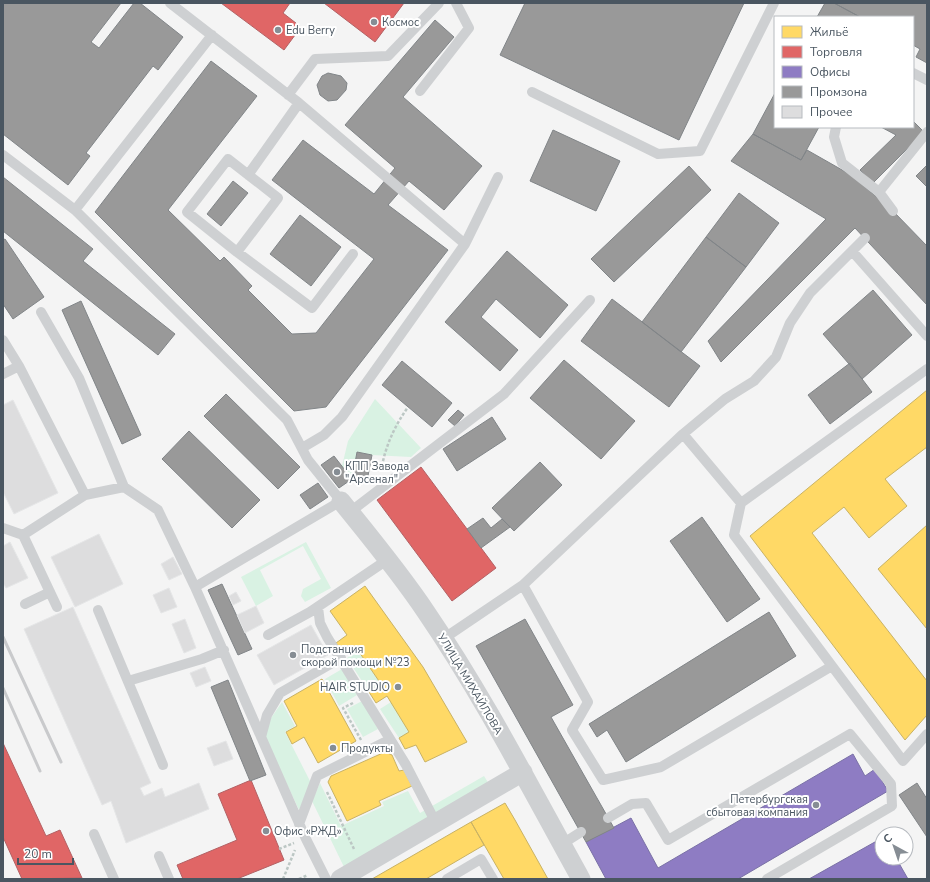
<svg xmlns="http://www.w3.org/2000/svg" width="930" height="882" font-family="'Nunito Sans',sans-serif">
<style>
.green{fill:#d9f2e3}
.homes{fill:#ffd966;stroke:#c9b264}
.shops{fill:#e06666;stroke:#b36164}
.offices{fill:#8e7cc3;stroke:#7a71a6}
.industry{fill:#999;stroke:#818588}
.building{fill:#ddddde;stroke:#e5e6e7}
.lines{fill:none;stroke-linecap:round;stroke-linejoin:round}
.path{stroke:#bcc7c4;stroke-width:2.5;stroke-dasharray:3 2;stroke-linecap:butt}
.service{stroke:#ced0d2;stroke-width:10}
.minor{stroke:#ced0d2;stroke-width:19}
.rail{stroke:#c9cacc;stroke-width:3}
.poi-dot{fill:#868d94;stroke:#fff;stroke-width:1.5}
.labels{text-anchor:middle;dominant-baseline:central;stroke-width:4;stroke-linejoin:round;paint-order:stroke}
.poi-label{font-size:11px;fill:#4a5661;stroke:#fff;text-anchor:start}
.street-label{font-size:11px;fill:#4a5661;stroke:#fff}
</style>
<rect width="100%" height="100%" fill="#f4f4f4"/>
<!-- green -->
<path class="green" d="M375,399L421,448L411,457L372,455L357,452L352,479L342,466L348,441Z
M306,542L331,588L305,602L301,596L303,589L321,579L303,546L260,570L273,596L256,606L241,577Z
M358,651L381,684L369,692L347,658Z
M342,669L357,695L339,706L325,679Z
M362,701L378,729L363,737L347,709Z
M282,702L295,726L285,732L311,783L299,810L264,735L271,718Z
M391,702L409,732L399,738L380,709Z
M484,776L489,784L344,867L312,801L320,783L341,826L384,806L382,802L408,791L420,813Z"/>
<!-- homes -->
<path class="homes" d="M927,390V447L885,479L907,506L869,538L844,507L812,533L927,681V715L905,740L750,536Z
M927,525V629L878,569Z
M365,586L423,667L467,742L425,762L416,745L405,749L399,738L409,732L387,696L376,703L369,692L381,684L355,646L343,653L336,643L347,635L330,611Z
M322,679L356,741L318,763L304,737L292,744L286,732L297,726L284,701Z
M385,752L392,755L399,771L404,770L412,786L379,801L381,805L347,821L328,782L331,776Z
M505,803L515,820L548,879H504L471,822Z
M471,822L484,845L426,879H372Z"/>
<!-- shops -->
<path class="shops" d="M221,3H290L283,13L301,27L284,50Z
M324,3H404L375,42Z
M421,467L496,568L452,601L377,500Z
M3,743L46,836L60,830L82,878L22,879L3,837Z
M251,780L284,860L237,879H183L177,865L237,840L218,794Z"/>
<!-- offices -->
<path class="offices" d="M853,754L865,776L875,769L888,791L738,879H606L586,842L631,818L658,868Z
M882,838V858H896L908,879H809Z"/>
<!-- industry -->
<path class="industry" d="M3,3H121L91,42L99,48L134,3H140L183,37L158,70L153,66L86,153L90,156L68,185L3,134Z
M525,3H744L679,140L500,55Z
M825,3H834L860,17H817Z
M834,3H927V63L916,57L920,49L913,45V17H860Z
M435,20L454,37L403,97L482,166L444,210L409,181L388,205L448,250L326,407L294,411L95,212L211,61L257,96L168,210L220,261L224,257L252,286L248,290L292,334L316,333L374,259L272,180L303,140L374,194L395,168L345,125Z
M328,73L341,76L347,83L346,90L337,100L328,101L320,95L317,85L322,76Z
M775,93V127H819L801,160L753,134Z
M913,121L924,132L873,183L860,170L896,135L881,127H913Z
M553,130L620,161L596,211L530,181Z
M753,134L801,160L807,150L851,175L893,211L927,246V305L855,228L721,362L708,341L826,219L731,161Z
M927,165V187L916,176Z
M689,166L711,190L614,282L591,259Z
M3,177L93,249L83,261L175,334L158,355L3,231Z
M233,181L248,193L221,226L207,214Z
M739,193L779,223L746,267L706,237Z
M300,215L341,247L311,286L270,254Z
M706,237L746,267L681,352L642,322Z
M5,239L44,297L13,319L3,304V240Z
M507,251L568,305L540,338L496,299L481,317L518,350L500,371L445,322Z
M873,290L912,335L862,379L823,334Z
M612,299L700,366L669,407L581,341Z
M81,301L141,435L122,444L62,310Z
M564,360L635,421L601,459L530,398Z
M402,361L452,403L432,427L382,385Z
M850,363L872,392L830,424L808,395Z
M226,394L300,467L278,489L204,416Z
M458,410L464,415L455,426L448,420Z
M492,417L506,439L457,471L443,449Z
M189,431L260,500L232,528L162,459Z
M357,452L372,455L367,481L352,479Z
M334,456L352,479L339,488L321,465Z
M540,462L562,485L514,531L492,508Z
M318,483L328,497L310,509L300,495Z
M702,517L760,599L727,622L670,541Z
M483,518L491,528L502,519L510,527L481,548L467,529Z
M222,584L252,649L238,655L208,590Z
M769,612L796,656L626,762L607,730L597,737L589,724Z
M525,619L573,705L551,717L614,828L586,842L476,646Z
M228,680L266,775L250,781L211,687Z
M917,783L927,799V837L899,795Z"/>
<!-- building -->
<path class="building" d="M13,400L58,493L14,514L3,492V405Z
M99,534L123,584L75,607L51,557Z
M10,542L28,578L6,588L3,583V546Z
M173,557L182,574L169,580L161,564Z
M169,588L177,607L161,613L153,595Z
M236,592L241,601L233,605L229,596Z
M256,606L264,623L245,633L237,615Z
M73,607L151,783L140,788L144,796L162,788L165,797L199,783L209,809L126,843L111,801L102,805L24,629Z
M185,619L196,648L184,653L172,624Z
M311,625L328,655L274,685L257,655Z
M205,667L211,681L196,687L190,673Z
M226,741L233,759L214,766L207,748Z"/>
<g class="lines">
<!-- path -->
<path class="path" d="M381,471C385,447 394,427 408,407
M353,703L343,708L361,740
M327,792L354,849
M279,849L294,843
M283,879L295,850
M299,879L308,875"/>
<!-- service -->
<path class="service" d="M170,3L299,103L465,244
M913,73L927,80
M420,91L469,28L456,3
M532,92L658,154L700,151L774,3
M288,95L315,59L388,56L439,3
M836,127L834,137L842,163L879,192L893,211
M3,155L75,210L287,420L308,460L341,501L195,587L306,839L326,879
M228,159L278,198L237,252L187,212Z
M248,175L299,103
M879,192L927,132
M75,210L212,35
M852,251L927,336
M237,252L312,308L353,254
M41,312L79,378L124,487
M3,340L19,366L85,495
M3,374L19,366
M683,434L741,503L927,369
M302,448L324,435L342,417L465,244L498,177
M741,503L734,535L903,761L927,734
M350,512L504,394L590,300
M3,528L23,535L85,495L124,487L158,510L195,587
M23,535L57,607
M523,585L588,702L572,730L603,780L661,767L832,666
M25,604L50,592
M318,607L320,623L327,637L406,765L436,823
M98,610L163,765
M268,635L310,612L387,560
M443,639L523,585L683,434L725,399L754,381L776,357L790,323L810,293L865,238
M128,681L202,659L224,650
M261,737L267,715L280,693L341,658
M608,818L632,804L646,803L668,840L850,734L891,784L892,806L767,879
M299,824L317,776L389,740
M94,834L114,879
M562,844L581,832
M159,856L169,879
M447,879L481,859L493,879"/>
<!-- minor -->
<path class="minor" d="M341,501C370,537 400,573 426,612C484,697 531,789 581,879
M340,879L523,772"/>
<!-- rail -->
<path class="rail" d="M3,637L61,762
M3,688L40,771"/>
</g>
<!-- markers -->
<g class="poi-dot">
<circle cx="374" cy="22" r="4"/>
<circle cx="278" cy="30" r="4"/>
<circle cx="337" cy="472" r="4"/>
<circle cx="293" cy="655" r="4"/>
<circle cx="398" cy="687" r="4"/>
<circle cx="333" cy="748" r="4"/>
<circle cx="816" cy="805" r="4"/>
<circle cx="266" cy="831" r="4"/>
</g>
<g class="labels">
<!-- poi labels -->
<g class="poi-label">
<text x="382" y="22">Космос</text>
<text x="286" y="30">Edu Berry</text>
<text x="345" y="466">КПП Завода<tspan x="345" dy="13">"Арсенал"</tspan></text>
<text x="301" y="649">Подстанция<tspan x="301" dy="13">скорой помощи №23</tspan></text>
<text x="390" y="687" text-anchor="end">HAIR STUDIO</text>
<text x="341" y="748">Продукты</text>
<text x="808" y="799" text-anchor="end">Петербургская<tspan x="808" dy="13">сбытовая компания</tspan></text>
<text x="274" y="831">Офис «РЖД»</text>
</g>
<!-- street labels -->
<g class="street-label">
<text transform="translate(470 684) rotate(59)">УЛИЦА МИХАЙЛОВА</text>
</g>
</g>
<!-- border -->
<rect width="930" height="882" fill="none" stroke="#4a5661" stroke-width="8"/>
<!-- legend -->
<rect x="774" y="16" width="140" height="112" fill="#ffffff" stroke="#b7bbc0"/>
<rect x="782" y="26" width="20" height="12" fill="#ffd966" stroke="#b7bbc0"/>
<text x="810" y="36" font-size="12" fill="#4a5661">Жильё</text>
<rect x="782" y="46" width="20" height="12" fill="#e06666" stroke="#b7bbc0"/>
<text x="810" y="56" font-size="12" fill="#4a5661">Торговля</text>
<rect x="782" y="66" width="20" height="12" fill="#8e7cc3" stroke="#b7bbc0"/>
<text x="810" y="76" font-size="12" fill="#4a5661">Офисы</text>
<rect x="782" y="86" width="20" height="12" fill="#999999" stroke="#b7bbc0"/>
<text x="810" y="96" font-size="12" fill="#4a5661">Промзона</text>
<rect x="782" y="106" width="20" height="12" fill="#ddddde" stroke="#b7bbc0"/>
<text x="810" y="116" font-size="12" fill="#4a5661">Прочее</text>
<!-- north arrow -->
<g transform="translate(894 846) rotate(320)"><circle r="19" fill="#ffffff" stroke="#b7bbc0"/>
<path d="M0-3L7 15L0 10L-7 15Z" fill="#868d94"/>
<text y="-6" font-size="11" font-weight="bold" text-anchor="middle" fill="#4a5661">С</text>
</g>
<!-- scale -->
<path d="M18 858v6h55v-6" fill="none" stroke="#4a5661" stroke-width="2"/>
<text x="24" y="858" font-size="12" fill="#4a5661" stroke="#ffffff" stroke-width="3" paint-order="stroke">20 m</text>
</svg>
